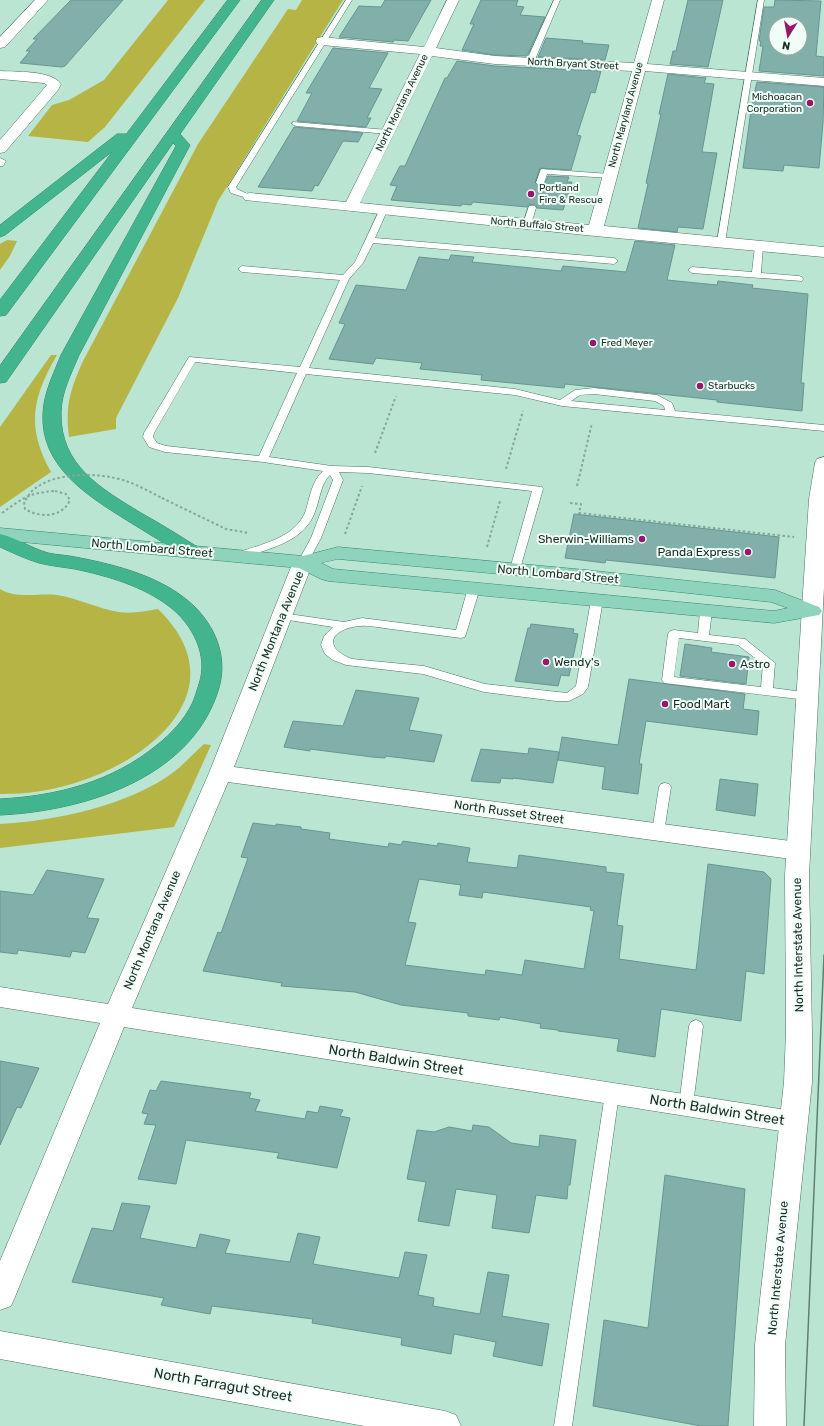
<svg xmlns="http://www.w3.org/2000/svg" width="824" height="1426" font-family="Rubik,sans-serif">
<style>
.green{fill:#b7b446}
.building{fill:#81b0ab;stroke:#669691;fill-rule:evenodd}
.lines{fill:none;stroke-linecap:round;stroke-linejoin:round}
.lane-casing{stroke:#4c7364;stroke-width:1}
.street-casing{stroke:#4c7364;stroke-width:1}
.secondary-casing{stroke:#4c7364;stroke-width:1}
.primary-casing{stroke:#34856a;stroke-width:1}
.highway-casing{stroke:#34856a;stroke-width:1}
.path{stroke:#84a698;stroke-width:2;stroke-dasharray:2.5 2.5;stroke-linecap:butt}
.lane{fill:#fff;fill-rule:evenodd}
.street{fill:#fff;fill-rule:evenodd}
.secondary{fill:#fff;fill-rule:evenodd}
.primary{fill:#8ed3bc;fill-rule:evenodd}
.highway{fill:#42b58f;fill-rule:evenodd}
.tram{stroke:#627f73;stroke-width:1.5}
.path-bridge{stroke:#84a698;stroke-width:2;stroke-dasharray:2.5 2.5;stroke-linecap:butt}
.poi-dot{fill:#9a166a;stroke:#f1fef8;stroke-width:1.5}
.labels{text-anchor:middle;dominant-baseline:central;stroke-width:4;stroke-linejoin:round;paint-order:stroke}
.far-street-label{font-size:10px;fill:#1a2b24;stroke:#f1fef8}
.far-poi-label{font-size:10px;fill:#1a2b24;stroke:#f1fef8;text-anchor:start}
.poi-label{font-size:12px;fill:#1a2b24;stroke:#f1fef8;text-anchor:start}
.street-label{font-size:12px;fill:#1a2b24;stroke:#f1fef8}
.near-street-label{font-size:14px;fill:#1a2b24;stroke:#f1fef8}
</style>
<rect width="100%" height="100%" fill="#bae5d3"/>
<!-- green -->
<path class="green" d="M168,0H205L105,127L88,142L28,136L52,105L69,100L104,80Z
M302,0H343L218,201L178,298L116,418V429L69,437C65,406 70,391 82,363L198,144L288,9L296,10Z
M7,240L17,241L10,256L0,270V244Z
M51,355H57C32,398 26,427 51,472L0,507V427Z
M0,589C15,599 40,593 57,595C78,598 98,609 119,612C133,614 145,611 158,609C238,687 154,759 75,783C50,791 26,794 0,794Z
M204,744L211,745L174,827L0,848V824C55,821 131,805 175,771C185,763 194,753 204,744Z"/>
<!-- building -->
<path class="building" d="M71,0H123L65,66L62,67L20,63L30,51H26L37,39H33Z
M385,0H431L408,41L394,40L393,42L339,37L359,6L381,7Z
M481,0H518L516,6L524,7L520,15L545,17L527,56L495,55L462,50L474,24H470Z
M688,0H723L708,67L670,64L673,51H676Z
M775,0L821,1L816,56L824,57V76L759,71L763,46H760L761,41H759L764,7H774ZM776,24H800V48H776Z
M546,38L583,41L582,43L609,45L605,60L538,57Z
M333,48L388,53L369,88L382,89L367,118H371L366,127L297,121L312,93H306Z
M457,61L495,66L601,71L595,93L591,92L577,135L581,136L571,170L540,168L535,182L541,186L545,183L548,176L569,177L567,182H572L563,210L537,208L535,204L528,205L527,207L473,202L471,205L462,204L461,206L391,200L397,186L390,185L400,166H405L445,78H447Z
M668,74L706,78L704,83L714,84L702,152L717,153L703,229L678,227L677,232L638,228L648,184L646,183L661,114H659Z
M757,82L824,87L823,123L819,168L784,165L783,171L743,168L752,103Z
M294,127L363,133L358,142L343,141L318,186L315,185L312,191L258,187Z
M635,241L675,245L667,280L717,285L718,281L753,285L752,288L808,294L801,383H804L802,411L717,402V400L594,387L565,384L564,388L481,380L482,375L420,369L422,363L376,358L373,364L329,359L345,324L339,323L356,285L406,290L419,257L449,260L451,255L474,257L472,262L561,271L563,266L626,272Z
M574,514L779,537L775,578L606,560L605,563L565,558Z
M531,624L574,629L573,633L578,634L569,676L561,675L558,686L515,681L528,628H530Z
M685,644L712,648L711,652L749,657L746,684L680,676Z
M629,679L745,694L743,709L759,711L757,735L646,721L639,764H642L638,794L602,789L605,767L558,760L562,737L618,745Z
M356,690L419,698L409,730L442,735L434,762L386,756L385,758L372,757L310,749V751L284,747L293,721L343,726Z
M529,748L559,752L553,783L513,778V779L501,778L500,783L471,781L481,749L528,754Z
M720,779L758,784L755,816L716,810Z
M253,823L276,826V824L301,827V829L330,833L329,839L388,847L389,843L401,845L403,841L437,846L438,843L470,848L467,862L517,868L519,855L606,867V872L624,874L617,925L623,926L619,959L696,970L708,864L764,872L771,879L764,974L746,971L741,1021L661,1009L655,1057L617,1051L619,1039L558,1031V1030L540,1028L541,1024L500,1017L499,1020L468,1016V1013L401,1005L355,992L281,986L282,983L203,971L218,932L221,933L248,858L241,857ZM419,879L461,885L459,895L482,898L483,892L591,907L590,910L594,911L584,969L525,960L522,975L486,970L485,975L405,965L416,923L408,922Z
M47,870L104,879L87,918L99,919L85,953L72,951L70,957L18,950L17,954L0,952V891L33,895Z
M0,1061L39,1068L21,1108L17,1107L0,1145Z
M161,1081L251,1093L249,1098L260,1100L255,1111L305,1119L307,1111L318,1113L320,1106L343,1110L340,1116L350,1118L337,1168L277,1158L279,1153L186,1140L176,1184L138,1179L156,1125L144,1124L148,1114L142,1113L150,1090L156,1091Z
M473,1125L489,1127L511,1143L539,1147L540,1135L576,1140L570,1185H568L567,1199L536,1195L529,1233L492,1228L497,1195L456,1189L449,1226L418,1221L426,1182L407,1179L417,1130L434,1132L449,1127L472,1131Z
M665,1175L745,1189L728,1426H701L593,1406L604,1320L648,1328Z
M122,1203L150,1206L140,1238L196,1248L200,1234L230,1240L225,1253L290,1262L298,1233L320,1237L313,1264L399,1278L405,1252L427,1255L418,1295L434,1298L433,1306L480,1314L488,1272L509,1275L502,1316L549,1324L542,1366L493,1356L496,1342L454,1334L451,1354L401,1345L402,1338L312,1323L313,1319L212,1306L210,1314L161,1305L164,1298L72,1282L92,1228L113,1231Z"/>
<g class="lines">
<defs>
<path id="lane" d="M346,0H352L236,187L237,189L254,197L250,199L231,193L228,187Z
M554,0H560L534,62L533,64H527L526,62Z
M758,0H764L725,242L721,245L717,242Z
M293,122L388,130L392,132L388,134L296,126L292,124Z
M0,158L6,161L3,166H0Z
M541,169L610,174L614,176L610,178L547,174L544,183L540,185L536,183Z
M529,206H535L536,208L531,224L527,227L523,224Z
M380,209H386L387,211L375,238L614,258L618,261L614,264L373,243L363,263L349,279L309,368L515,389L560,400L575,390L594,388L657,395L672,403L675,411L824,425V431L562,406L515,395L306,374L269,457L332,466L368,467L542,487L543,489L520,569L515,572L510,569L532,491L368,473L339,472L343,480L321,538L307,564H299L298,562L311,538L333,480L330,475C321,483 320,498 316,509C306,542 270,548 242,558H234L233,556L234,554C260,544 296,539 306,510C310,496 312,481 323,471L263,462L165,452L149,447L143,437L144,433L189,357L300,367L340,280L242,272L238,269L242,266L343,275L355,262ZM195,362L297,373L259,456L166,446L157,443L153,437L154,433ZM594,394L655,401L664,406L665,410L571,401L580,395Z
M759,243L763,246L761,273L799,276L802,277L803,279L802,281L692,273L688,270L692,267L752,272L755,246Z
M474,585L480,588L465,637L461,638C438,635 414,632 391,629C381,628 370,625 360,626C334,628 319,646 352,659L424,666L485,684L567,693L576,686L591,600L593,598H601L603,600L588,687L583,694L569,701H556L484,692L423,674L346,665L333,660L325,654L321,645L324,636L333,627L282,619L278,618L276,616L278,614L282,613L344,622L362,618L456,630L468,588Z
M706,608L710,609L712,611L709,635L745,639L775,663L773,688L811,693L813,696L811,699L807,700L664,683L662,680L668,634L670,631L674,630L698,633L700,611L702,609ZM679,638L738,645L763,664L761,687L674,677Z
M665,783L669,784L671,787L664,832L663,835L658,837L653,835L652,832L659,787L661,784Z
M696,1020L701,1022L703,1026L693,1105L691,1109L686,1111L681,1109L679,1105L689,1026L691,1022Z
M612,1088L617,1090L619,1094L572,1426H554L605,1094L607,1090Z"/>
<path id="street" d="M35,0H48L5,47L0,48V37Z
M447,0H459L436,48L495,56L634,63L652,0H664L647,64L824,78V86L645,71L604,226L824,247V257L595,236L245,200L243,197L245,194L250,193L346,202L420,54L322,45L317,44L316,41L317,38L322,37L424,47ZM432,56L495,64L632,71L589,225L360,203Z
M0,71C16,72 51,70 61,84L58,90L5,152L0,153V140L47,85L44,83L0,79Z
M303,556L310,558L313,562L234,767L798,842L806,845L810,851L806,857L798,860L228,782L132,1008L793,1111L803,1114L807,1122L803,1130L793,1133L124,1027L15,1297L11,1306L0,1310V1261L100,1023L0,1007V987L108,1004L209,773L293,562L296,558Z
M0,1331L445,1411L456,1415L461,1426H364L0,1359Z"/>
<path id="secondary" d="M824,457V587L809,875L812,1032V1082L785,1345L786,1426H754L755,1345L784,1082L786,1032L785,875L809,499L815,463L817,459Z"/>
<path id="primary" d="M0,528L303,556L338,547L586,570L775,590L819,607L822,611L819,615L774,623L328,581L321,579L299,568L0,540ZM338,559L586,582L771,602L788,608L774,611L333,569L321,563Z"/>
<path id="highway" d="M228,0H240L6,315L0,316V300L113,151L5,235L0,237V225L117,134H126Z
M262,0H274L180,134L190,145L79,355C71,374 61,393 61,413C60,466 102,489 141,513C161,524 180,536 199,548L202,552L199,556L192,558L185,556C166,544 147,533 128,521C88,496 40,467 43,413C44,392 54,373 61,355L176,146L173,143L6,382L0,383V366Z
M0,534C17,538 31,548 48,553C57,555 66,555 75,557C117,565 165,577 196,608C218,631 228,661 218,691C190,779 83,811 0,815V799C57,796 112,782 157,745C171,734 184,720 192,704C195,698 197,690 199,684C209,655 192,624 170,607C143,586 108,576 75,569C63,567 51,566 39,563C26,559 13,553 0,547Z"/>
</defs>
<!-- lane casing -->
<use href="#lane" class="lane-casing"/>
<!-- street casing -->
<use href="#street" class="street-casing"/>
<!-- secondary casing -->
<use href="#secondary" class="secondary-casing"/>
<!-- primary casing -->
<use href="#primary" class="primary-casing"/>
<!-- highway casing -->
<use href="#highway" class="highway-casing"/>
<!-- path -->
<path class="path" d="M375,453L396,396
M506,469L523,411
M577,486L592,423
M162,498L226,529L249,533
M570,503L581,504L579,513L794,537
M2,513C23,498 28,493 55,491
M345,534L362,486
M487,547L500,501"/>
<!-- lane -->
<use href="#lane" class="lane"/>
<!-- street -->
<use href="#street" class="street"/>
<!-- secondary -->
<use href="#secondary" class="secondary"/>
<!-- primary -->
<use href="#primary" class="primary"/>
<!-- highway -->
<use href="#highway" class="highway"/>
<!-- tram -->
<path class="tram" d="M804,1426L824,955"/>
<!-- path-bridge -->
<path class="path-bridge" d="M55,491L66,494L70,500C62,518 40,518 25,509L24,502C26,499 29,495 31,492C52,471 100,472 126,481C138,485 150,492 162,498"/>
</g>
<!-- markers -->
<g class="poi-dot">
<circle cx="810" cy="103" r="4"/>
<circle cx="531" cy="194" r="4"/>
<circle cx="593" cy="343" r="4"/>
<circle cx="700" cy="386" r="4"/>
<circle cx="642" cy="539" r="4"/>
<circle cx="748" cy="552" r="4"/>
<circle cx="546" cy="662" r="4"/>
<circle cx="732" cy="664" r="4"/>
<circle cx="665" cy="704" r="4"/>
</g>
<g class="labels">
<!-- far-street labels -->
<g class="far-street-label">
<text transform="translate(573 64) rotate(3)">North Bryant Street</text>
<text transform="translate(402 103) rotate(-64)">North Montana Avenue</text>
<text transform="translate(626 115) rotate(-75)">North Maryland Avenue</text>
<text transform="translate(537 225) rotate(5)">North Buffalo Street</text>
</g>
<!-- far-poi labels -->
<g class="far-poi-label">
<text x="802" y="97" text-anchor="end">Michoacan<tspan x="802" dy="12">Corporation</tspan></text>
<text x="539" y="188">Portland<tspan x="539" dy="12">Fire &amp; Rescue</tspan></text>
<text x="601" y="343">Fred Meyer</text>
<text x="708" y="386">Starbucks</text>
</g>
<!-- poi labels -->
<g class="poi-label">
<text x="634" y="539" text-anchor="end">Sherwin-Williams</text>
<text x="740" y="552" text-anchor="end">Panda Express</text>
<text x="554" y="662">Wendy's</text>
<text x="740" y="664">Astro</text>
<text x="673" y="704">Food Mart</text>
</g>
<!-- street labels -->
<g class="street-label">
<text transform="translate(152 548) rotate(5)">North Lombard Street</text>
<text transform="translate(558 574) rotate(5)">North Lombard Street</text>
<text transform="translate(276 631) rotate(-68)">North Montana Avenue</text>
<text transform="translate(509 812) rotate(8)">North Russet Street</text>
<text transform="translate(152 930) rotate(-67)">North Montana Avenue</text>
<text transform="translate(798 945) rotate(-91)">North Interstate Avenue</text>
<text transform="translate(778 1268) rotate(-85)">North Interstate Avenue</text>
</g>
<!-- near-street labels -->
<g class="near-street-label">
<text transform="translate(396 1060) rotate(9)">North Baldwin Street</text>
<text transform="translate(717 1110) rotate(9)">North Baldwin Street</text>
<text transform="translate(223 1385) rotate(10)">North Farragut Street</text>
</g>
</g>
<!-- north arrow -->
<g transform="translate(788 36) rotate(191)"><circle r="19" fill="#f1fef8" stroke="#9baaa3"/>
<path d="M0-3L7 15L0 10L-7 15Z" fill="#9a166a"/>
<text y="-6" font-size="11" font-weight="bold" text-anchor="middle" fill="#1a2b24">N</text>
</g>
</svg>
